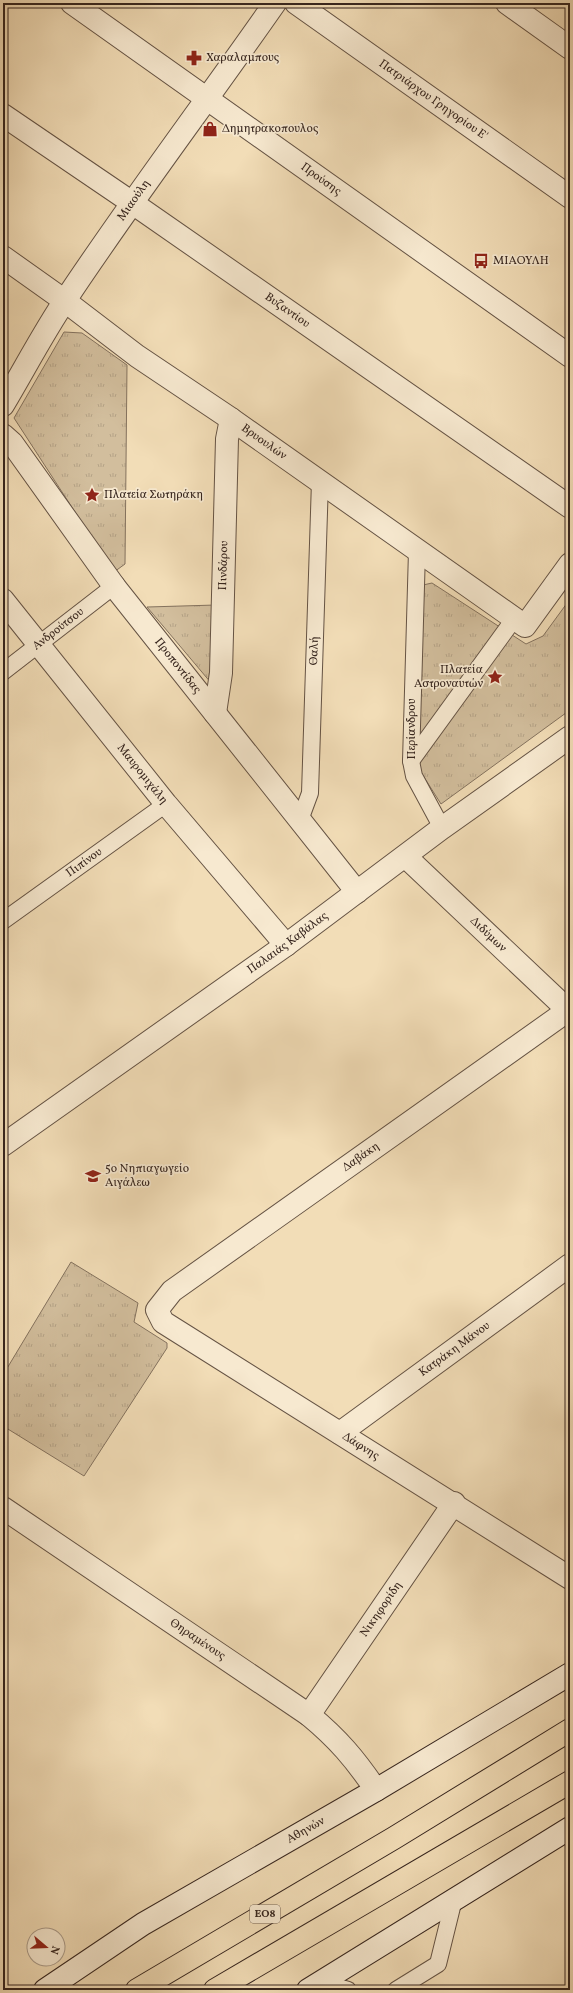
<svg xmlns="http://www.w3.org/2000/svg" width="573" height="1993" font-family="Vollkorn,serif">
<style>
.park{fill:url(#park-tufts);stroke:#84725e}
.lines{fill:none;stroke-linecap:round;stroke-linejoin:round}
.service-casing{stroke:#655344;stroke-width:18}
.pedestrian-casing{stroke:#655344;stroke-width:24}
.minor-casing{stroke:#655344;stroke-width:24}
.tertiary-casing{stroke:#655344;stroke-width:24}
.secondary-casing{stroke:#36251e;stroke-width:24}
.trunk-casing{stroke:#36251e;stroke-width:24}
.service{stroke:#f7e9d0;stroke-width:16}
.pedestrian{stroke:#f7e9d0;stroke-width:22}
.minor{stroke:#f7e9d0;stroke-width:22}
.tertiary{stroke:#f7e9d0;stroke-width:22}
.secondary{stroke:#f7e9d0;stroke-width:22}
.trunk{stroke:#f2ddb7;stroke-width:22}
.labels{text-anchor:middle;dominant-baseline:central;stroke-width:3.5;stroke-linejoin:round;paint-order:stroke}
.shield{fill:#f7e9d0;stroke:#706053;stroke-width:1}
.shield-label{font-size:11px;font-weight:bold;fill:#36251e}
.poi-label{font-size:12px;fill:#36251e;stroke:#f7e9d0;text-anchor:start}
.street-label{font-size:12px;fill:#36251e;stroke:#f7e9d0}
</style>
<defs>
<pattern id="park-tufts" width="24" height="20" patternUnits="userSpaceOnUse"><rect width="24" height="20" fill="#d2be9d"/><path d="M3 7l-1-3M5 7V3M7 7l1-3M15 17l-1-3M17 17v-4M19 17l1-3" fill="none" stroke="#b5a387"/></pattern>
</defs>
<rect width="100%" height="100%" fill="#f2ddb7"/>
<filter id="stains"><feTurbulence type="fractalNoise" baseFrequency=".005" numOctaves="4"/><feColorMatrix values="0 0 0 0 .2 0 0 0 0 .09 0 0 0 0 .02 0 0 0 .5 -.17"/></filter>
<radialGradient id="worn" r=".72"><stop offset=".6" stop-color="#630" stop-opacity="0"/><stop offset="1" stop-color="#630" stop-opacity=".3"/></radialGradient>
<!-- park -->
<path class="park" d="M64,332L82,333L127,365L125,564L114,572L14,418Z
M432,583L526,644L543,636L570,599V710L441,804L417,766L423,585Z
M216,605L212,684L147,607Z
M71,1262L138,1303L134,1322L167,1343V1348L84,1476L3,1426V1375Z"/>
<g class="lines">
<defs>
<g id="service">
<path d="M417,551L411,761L414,776L442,828"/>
<path id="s1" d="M3,672L114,586"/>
<path d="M411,761L514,619"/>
<path id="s2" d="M300,820L310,793L320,481"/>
<path id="s3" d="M3,921L166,804"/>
<path d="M321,1982L348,1990"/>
<path d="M396,1990L438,1964L454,1899"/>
</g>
<g id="pedestrian">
<path d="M3,435L12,443L114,586"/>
<path id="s4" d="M215,713L221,673L227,439L231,419"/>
</g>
<g id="minor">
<path id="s5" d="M72,3L570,356"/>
<path id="s6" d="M296,3L570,197"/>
<path d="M507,3L570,48"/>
<path id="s7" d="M3,115L131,202L570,507"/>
<path id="s8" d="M3,257L65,301L137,356L231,419L525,626L570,564"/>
<path id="s9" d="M3,405C24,370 43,333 66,299C133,198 206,102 275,3"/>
<path id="s10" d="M114,586L357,892"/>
<path id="s11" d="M3,600L166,804L286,945"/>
<path id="s12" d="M406,857L570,1012"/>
<path id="s13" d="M570,1009L172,1291L157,1310L163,1322L570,1578"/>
<path id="s14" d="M340,1433L570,1265"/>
<path id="s15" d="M3,1508L309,1715C338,1739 355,1759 376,1790"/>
<path id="s16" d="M309,1715L454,1503"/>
</g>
<g id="tertiary">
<path id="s17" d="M3,1145L286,945L442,828L570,737"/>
</g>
<g id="secondary">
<path id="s18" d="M45,1990L143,1924L376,1790L570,1674"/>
<path d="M308,1990L570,1828"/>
</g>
<path id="trunk" d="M137,1990L394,1838L570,1730
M215,1990L570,1782"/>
</defs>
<!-- service casing -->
<use href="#service" class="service-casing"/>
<!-- pedestrian casing -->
<use href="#pedestrian" class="pedestrian-casing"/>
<!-- minor casing -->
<use href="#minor" class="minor-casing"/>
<!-- tertiary casing -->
<use href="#tertiary" class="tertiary-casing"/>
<!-- secondary casing -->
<use href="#secondary" class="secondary-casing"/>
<!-- trunk casing -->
<use href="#trunk" class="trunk-casing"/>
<!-- service -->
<use href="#service" class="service"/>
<!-- pedestrian -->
<use href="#pedestrian" class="pedestrian"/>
<!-- minor -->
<use href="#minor" class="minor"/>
<!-- tertiary -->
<use href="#tertiary" class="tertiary"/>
<!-- secondary -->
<use href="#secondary" class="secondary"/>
<!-- trunk -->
<use href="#trunk" class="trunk"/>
</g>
<!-- icons -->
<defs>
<symbol id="pharmacy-bare" viewBox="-9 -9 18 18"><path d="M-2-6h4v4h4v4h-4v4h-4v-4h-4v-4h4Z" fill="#8f2418" stroke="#f7e9d0" stroke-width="2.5" paint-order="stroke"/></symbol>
<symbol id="shop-bare" viewBox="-9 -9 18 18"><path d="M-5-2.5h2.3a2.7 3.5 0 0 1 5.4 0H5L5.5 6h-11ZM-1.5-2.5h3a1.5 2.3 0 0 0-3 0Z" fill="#8f2418" stroke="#f7e9d0" stroke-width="2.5" paint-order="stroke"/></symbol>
<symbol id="bus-bare" viewBox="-9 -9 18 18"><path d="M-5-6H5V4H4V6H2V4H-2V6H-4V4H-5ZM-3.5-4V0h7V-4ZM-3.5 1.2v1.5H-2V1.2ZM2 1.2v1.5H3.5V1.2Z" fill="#8f2418" stroke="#f7e9d0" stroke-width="2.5" paint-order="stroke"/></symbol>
<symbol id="sight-bare" viewBox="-9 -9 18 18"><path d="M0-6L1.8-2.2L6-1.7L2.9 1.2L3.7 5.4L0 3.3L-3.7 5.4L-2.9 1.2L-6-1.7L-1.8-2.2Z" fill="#8f2418" stroke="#f7e9d0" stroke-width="2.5" paint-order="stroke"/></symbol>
<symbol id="school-bare" viewBox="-9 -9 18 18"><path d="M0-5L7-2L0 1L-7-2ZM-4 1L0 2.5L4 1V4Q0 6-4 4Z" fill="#8f2418" stroke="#f7e9d0" stroke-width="2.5" paint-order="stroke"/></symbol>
</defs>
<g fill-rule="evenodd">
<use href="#pharmacy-bare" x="183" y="47" width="22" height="22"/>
<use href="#shop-bare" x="199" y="118" width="22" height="22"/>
<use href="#bus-bare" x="470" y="250" width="22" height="22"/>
<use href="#sight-bare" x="81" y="484" width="22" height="22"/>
<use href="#sight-bare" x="484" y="666" width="22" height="22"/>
<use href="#school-bare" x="82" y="1165" width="22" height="22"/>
</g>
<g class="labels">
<!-- shield labels -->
<rect class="shield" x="250" y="1905" width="30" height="18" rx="3"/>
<g class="shield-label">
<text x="265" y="1914">ΕΟ8</text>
</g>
<!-- poi labels -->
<g class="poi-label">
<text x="206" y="58">Χαραλαμπους</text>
<text x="222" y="129">Δημητρακοπουλος</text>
<text x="493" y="261">ΜΙΑΟΥΛΗ</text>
<text x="104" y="495">Πλατεία Σωτηράκη</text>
<text x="483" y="670" text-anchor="end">Πλατεία<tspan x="483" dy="14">Αστροναυτών</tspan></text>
<text x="105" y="1169">5ο Νηπιαγωγείο<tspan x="105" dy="14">Αιγάλεω</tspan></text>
</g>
<!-- street labels -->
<g class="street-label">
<text stroke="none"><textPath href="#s6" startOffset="168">Πατριάρχου Γρηγορίου Ε'</textPath></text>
<text stroke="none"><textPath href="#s5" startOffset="305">Προύσης</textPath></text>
<text stroke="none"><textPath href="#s9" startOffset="243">Μιαούλη</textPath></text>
<text stroke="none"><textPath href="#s7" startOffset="345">Βυζαντίου</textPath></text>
<text stroke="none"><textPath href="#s8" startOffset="320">Βρυουλών</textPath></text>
<text stroke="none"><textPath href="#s4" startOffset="148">Πινδάρου</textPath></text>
<text stroke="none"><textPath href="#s1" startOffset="70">Ανδρούτσου</textPath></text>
<text stroke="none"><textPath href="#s2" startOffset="171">Θαλή</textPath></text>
<text stroke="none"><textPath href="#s10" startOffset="102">Προποντίδας</textPath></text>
<text transform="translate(412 729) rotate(-90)">Περίανδρου</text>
<text stroke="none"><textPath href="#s11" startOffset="223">Μαυρομιχάλη</textPath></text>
<text stroke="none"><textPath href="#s3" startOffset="100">Πιπίνου</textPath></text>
<text stroke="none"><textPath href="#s12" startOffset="113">Διδύμων</textPath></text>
<text stroke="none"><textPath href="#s17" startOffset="349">Παλαιάς Καβάλας</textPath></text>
<text transform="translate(361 1157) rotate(-35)">Δαβάκη</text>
<text stroke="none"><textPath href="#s14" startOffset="142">Κατράκη Μάνου</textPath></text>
<text stroke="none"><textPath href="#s13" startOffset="759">Δάφνης</textPath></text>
<text stroke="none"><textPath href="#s16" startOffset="128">Νικηφορίδη</textPath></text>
<text stroke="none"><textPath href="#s15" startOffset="235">Θηραμένους</textPath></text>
<text stroke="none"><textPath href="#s18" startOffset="306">Αθηνών</textPath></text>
</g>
</g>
<!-- margin -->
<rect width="573" height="1993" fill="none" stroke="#f2ddb7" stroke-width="16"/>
<rect x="4" y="4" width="565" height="1985" fill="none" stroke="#36251e" stroke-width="2"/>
<rect x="8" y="8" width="557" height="1977" fill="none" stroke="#36251e"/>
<!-- north arrow -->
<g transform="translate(46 1947) rotate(109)"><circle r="19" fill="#f7e9d0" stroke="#aa9b89"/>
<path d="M0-3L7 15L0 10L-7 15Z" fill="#8f2418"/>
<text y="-6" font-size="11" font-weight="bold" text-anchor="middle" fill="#36251e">N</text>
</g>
<rect width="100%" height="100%" filter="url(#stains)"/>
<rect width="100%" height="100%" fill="url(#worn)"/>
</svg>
